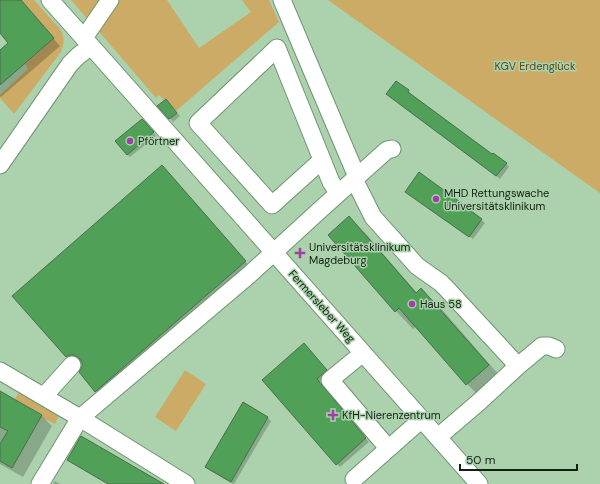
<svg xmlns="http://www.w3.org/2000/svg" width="600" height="484" viewBox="0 0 600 484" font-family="'DM Sans',sans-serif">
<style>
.green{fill:#cbab65}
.shadow{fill:#0003}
.building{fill:#50a057;stroke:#4b6d4d}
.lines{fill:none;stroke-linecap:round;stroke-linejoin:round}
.minor-casing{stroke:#709371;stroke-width:19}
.minor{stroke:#fff;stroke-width:17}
.poi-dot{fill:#a03fa5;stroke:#acd2ad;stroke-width:1.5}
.labels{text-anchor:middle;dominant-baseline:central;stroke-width:3;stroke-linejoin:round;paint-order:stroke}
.park-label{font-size:11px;fill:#58461a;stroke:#acd2ad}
.poi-label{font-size:11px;fill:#122013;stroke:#acd2ad;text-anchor:start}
.street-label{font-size:11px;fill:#122013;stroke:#acd2ad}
</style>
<rect width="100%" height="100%" fill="#acd2ad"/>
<path class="green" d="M21,0H34L61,30C65,40 64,43 61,52L14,114L0,98V95L28,69L25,64L54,38Z
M71,0H104L89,21Z
M115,0H167L199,48L251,12L242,0H269L279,22L176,111L166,99L164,100L159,95L156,98L96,28Z
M328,0H600V193Z
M185,370L206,384L176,431L155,417Z
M19,392L60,414L55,424L41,417L43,415L15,399Z"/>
<path class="shadow" d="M0,0H20L60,46L1,97L0,96V51L10,43L0,32Z
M408,91L411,94V95L493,155L506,163L509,167L500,179L391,97Z
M169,104L180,116L173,122L159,106Z
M145,123L156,136L130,157L127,154Z
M162,166L252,269L103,398L80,372L83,367V362H77L73,364L13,296Z
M410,195L467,208L485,223L473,239Z
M349,218L367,235L417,293L421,289L439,306L506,383L485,402L467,384L416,326L413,329L396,311L329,235Z
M308,348L329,373L319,383L369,442L340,467L337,464Z
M0,392L42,416L52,426L23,477L0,464Z
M243,404L268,418L271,421L234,484H233L209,470L206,467Z
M68,460L162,484H108L72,463Z
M55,481L60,484H53Z"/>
<path class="building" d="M0,0H21L54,38L0,85V50L8,43L0,33Z
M396,81L409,90L408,92L492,154L493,153L507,163L496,176L386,94Z
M166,99L177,113L169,119L157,106Z
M142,119L154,132L127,155L115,141Z
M162,165L246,261L95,392L79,372L82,367V362L79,358L74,355H69L66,357L12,296Z
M419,172L467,207V208L482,219L469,237L405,192Z
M349,216L416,293L421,288L489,365L466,385L399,308L395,312L328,235Z
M304,343L327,370L317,379L366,438L336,465L262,380Z
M0,391L42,415L12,468L0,461V444L8,431L0,427Z
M243,402L268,417L231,482L205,467Z
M81,436L164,484H108L67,460Z"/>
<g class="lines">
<g class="minor-casing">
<path id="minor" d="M50,0L91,46
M282,0L357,177
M84,38L110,0
M322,160L272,205L198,123L277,48L331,182L338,193
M0,165L70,64L78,56L91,46L479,484
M354,179L373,217L417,266L441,283L446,288L518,366L479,402L438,437
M363,353L330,380L388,448
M518,366L542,346H549L556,349
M0,371L80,418L186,484
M44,396L72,365
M354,479L422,419
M40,484L80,418L249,275L321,209L387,150L392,149"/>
</g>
<use href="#minor" class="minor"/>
</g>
<g class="poi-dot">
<circle cx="130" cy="141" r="4"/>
<circle cx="436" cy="199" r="4"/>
<path d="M298 247h4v4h4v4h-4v4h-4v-4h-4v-4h4z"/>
<circle cx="412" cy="304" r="4"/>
<path d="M331 409h4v4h4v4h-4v4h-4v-4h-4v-4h4z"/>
</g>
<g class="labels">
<g class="park-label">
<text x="535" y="66">KGV Erdenglück</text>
</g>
<g class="poi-label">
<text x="138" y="141">Pförtner</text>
<text x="444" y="193">MHD Rettungswache<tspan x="444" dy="13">Universitätsklinikum</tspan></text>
<text x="309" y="247">Universitätsklinikum<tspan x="309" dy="13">Magdeburg</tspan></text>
<text x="420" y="304">Haus 58</text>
<text x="342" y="415">KfH-Nierenzentrum</text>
</g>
<g class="street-label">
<text transform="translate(322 306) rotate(48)">Fermersleber Weg</text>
</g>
</g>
<path d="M460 464v6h117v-6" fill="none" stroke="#122013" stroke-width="2"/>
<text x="466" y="464" font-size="12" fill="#122013" stroke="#acd2ad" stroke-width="3" paint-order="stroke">50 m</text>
</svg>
